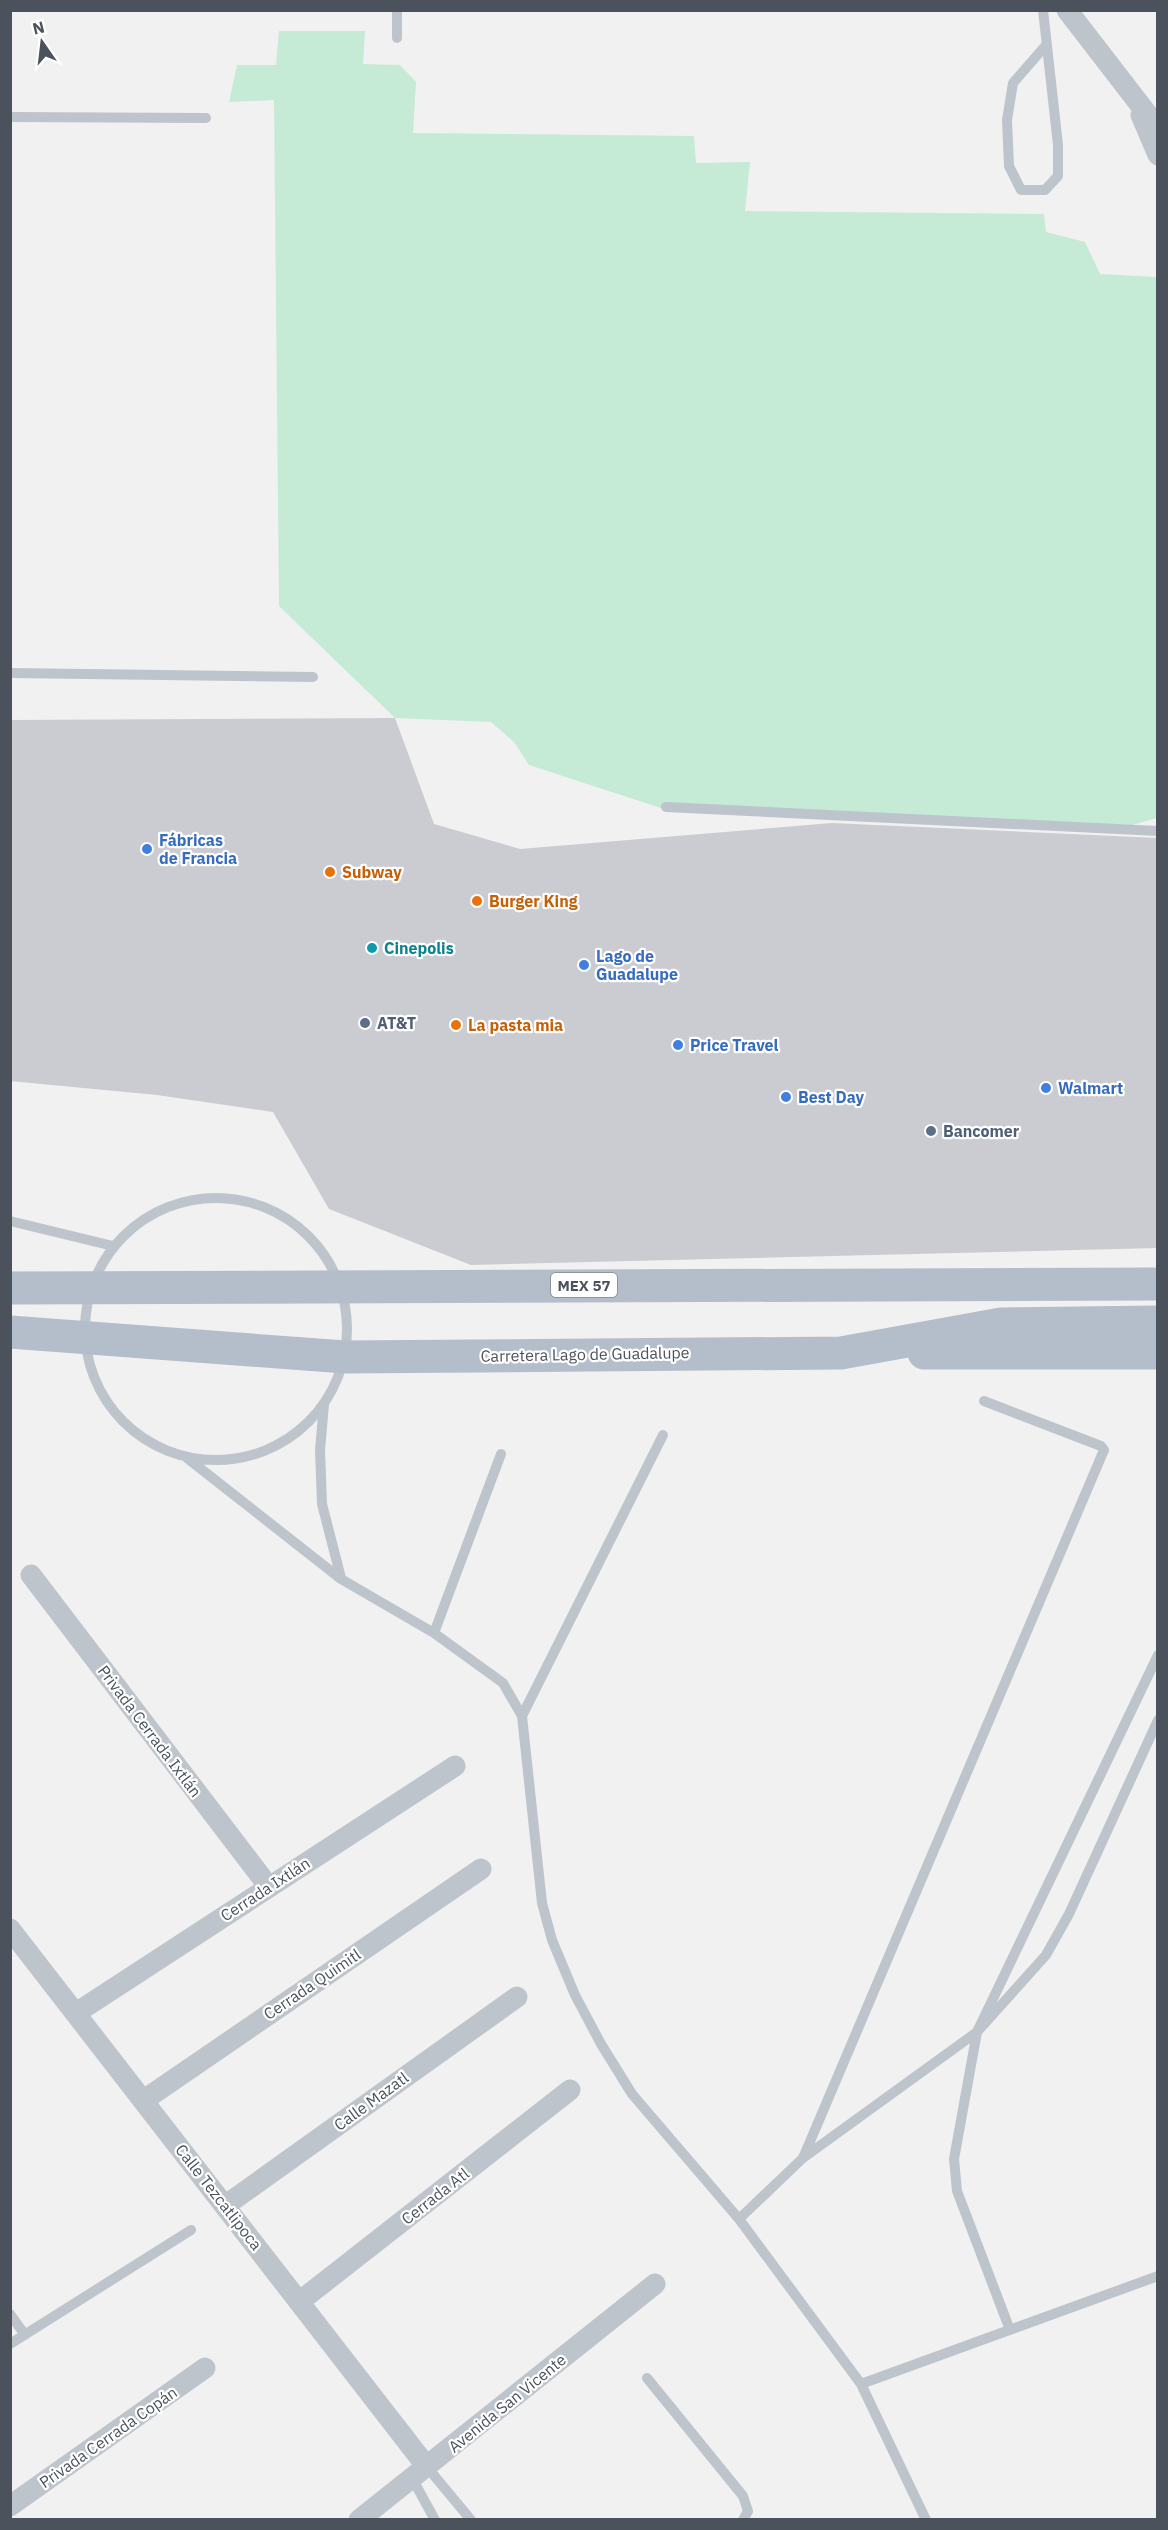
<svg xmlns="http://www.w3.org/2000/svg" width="1168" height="2530" viewBox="0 0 1168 2530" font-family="'IBM Plex Sans',sans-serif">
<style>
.green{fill:#c5ead6}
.building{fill:#cbccd2}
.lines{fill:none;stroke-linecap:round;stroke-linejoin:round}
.service{stroke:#bec4cb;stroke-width:10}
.minor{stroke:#bec4cb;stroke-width:21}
.primary{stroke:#b4becb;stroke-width:33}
.shop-dot{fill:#3f7fe0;stroke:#fff;stroke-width:2}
.food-dot{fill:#e8710a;stroke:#fff;stroke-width:2}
.culture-dot{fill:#0f9aa8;stroke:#fff;stroke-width:2}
.service-dot{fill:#5c6f8a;stroke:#fff;stroke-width:2}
.labels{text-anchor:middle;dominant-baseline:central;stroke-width:4.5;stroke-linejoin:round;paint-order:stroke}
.shield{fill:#fff;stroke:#81868c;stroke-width:1.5}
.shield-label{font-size:15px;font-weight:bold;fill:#4b525b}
.shop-label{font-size:16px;font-weight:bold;fill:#366cbe;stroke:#fff;text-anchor:start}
.food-label{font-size:16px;font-weight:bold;fill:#c56008;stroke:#fff;text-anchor:start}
.culture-label{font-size:16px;font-weight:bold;fill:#0d838f;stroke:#fff;text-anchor:start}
.service-label{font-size:16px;font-weight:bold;fill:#4e5e75;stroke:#fff;text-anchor:start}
.street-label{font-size:16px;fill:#4b525b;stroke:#fff}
</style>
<rect width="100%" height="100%" fill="#f2f1f1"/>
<path class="green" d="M279,31H365L363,64L400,65L416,82L413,133L694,136L696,163L750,162L745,211L1044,214L1046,232L1085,242L1100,274L1157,277V818L1132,825L667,810L529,765L514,742L491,722L395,718L279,606L274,100L229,102L237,65H276Z"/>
<path class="building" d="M395,718L434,824L520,849L832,823L1158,838V1248L471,1265L329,1209L273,1112L157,1095L10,1081V720Z"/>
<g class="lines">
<path class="service" d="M1043,10L1058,145V176L1045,190H1021L1009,166L1007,120L1013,83L1047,44
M397,38V10
M10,117L206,118
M10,673L313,677
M666,807L1158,831
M85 1329a131 131 0 1 1 262 0a131 131 0 1 1-262 0Z
M10,1221L113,1246
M324,1404L320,1450L322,1504L341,1578
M187,1458L341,1579L434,1633L503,1683L522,1716L542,1903L552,1940L575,1995L601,2044L632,2094L739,2219L861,2384L926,2520
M434,1633L501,1454
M522,1716L663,1435
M803,2158L1104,1450L1101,1446L984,1401
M739,2219L803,2158L977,2032L1046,1955L1069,1914L1158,1720
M10,2314L25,2335
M1010,2330L957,2191L954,2159L977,2032L1158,1655
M10,2344L191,2230
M647,2378L743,2496L748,2511L743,2520
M861,2384L1158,2276
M427,2467L471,2520
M412,2478L435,2520"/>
<path class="minor" d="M1067,10L1158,128
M1141,115L1158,155
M31,1575L269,1887
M10,1929L427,2467
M76,2013L455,1766
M144,2100L481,1869
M226,2205L517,1997
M299,2302L570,2090
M10,2506L205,2368
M359,2520L655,2284"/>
<path class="primary" d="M10,1288L1158,1284
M10,1332L345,1357L841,1353L1001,1324L1158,1322
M924,1353H1158"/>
</g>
<g class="shop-dot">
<circle cx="147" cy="849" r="6"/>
<circle cx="584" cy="965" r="6"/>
<circle cx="678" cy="1045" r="6"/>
<circle cx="1046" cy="1088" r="6"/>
<circle cx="786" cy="1097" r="6"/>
</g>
<g class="food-dot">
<circle cx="330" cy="872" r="6"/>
<circle cx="477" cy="901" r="6"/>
<circle cx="456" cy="1025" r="6"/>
</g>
<circle class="culture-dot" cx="372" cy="948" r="6"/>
<g class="service-dot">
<circle cx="365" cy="1023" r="6"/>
<circle cx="931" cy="1131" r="6"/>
</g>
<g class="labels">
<rect class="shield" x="551" y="1273" width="66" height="24" rx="4.5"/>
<g class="shield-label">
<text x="584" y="1285">MEX 57</text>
</g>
<g class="shop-label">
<text x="159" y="840">Fábricas<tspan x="159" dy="18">de Francia</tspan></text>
<text x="596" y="956">Lago de<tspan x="596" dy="18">Guadalupe</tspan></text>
<text x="690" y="1045">Price Travel</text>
<text x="1058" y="1088">Walmart</text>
<text x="798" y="1097">Best Day</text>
</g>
<g class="food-label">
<text x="342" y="872">Subway</text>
<text x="489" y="901">Burger King</text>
<text x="468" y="1025">La pasta mia</text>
</g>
<g class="culture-label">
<text x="384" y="948">Cinepolis</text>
</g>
<g class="service-label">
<text x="377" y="1023">AT&amp;T</text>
<text x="943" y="1131">Bancomer</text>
</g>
<g class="street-label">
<text transform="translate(585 1354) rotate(-1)">Carretera Lago de Guadalupe</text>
<text transform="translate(150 1731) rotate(53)">Privada Cerrada Ixtlán</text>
<text transform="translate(265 1889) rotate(-33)">Cerrada Ixtlán</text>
<text transform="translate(312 1984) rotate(-34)">Cerrada Quimitl</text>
<text transform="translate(371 2101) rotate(-36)">Calle Mazatl</text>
<text transform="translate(435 2196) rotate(-38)">Cerrada Atl</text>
<text transform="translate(219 2197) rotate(52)">Calle Tezcatlipoca</text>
<text transform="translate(507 2403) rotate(-39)">Avenida San Vicente</text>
<text transform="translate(108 2437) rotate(-35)">Privada Cerrada Copán</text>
</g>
</g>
<rect width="1168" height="2530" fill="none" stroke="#4b525b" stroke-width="24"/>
<g transform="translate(42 42) rotate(346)" stroke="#ffffff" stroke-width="4.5" paint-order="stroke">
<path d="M0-4.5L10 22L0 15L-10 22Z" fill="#4b525b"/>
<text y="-9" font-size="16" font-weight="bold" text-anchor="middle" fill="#4b525b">N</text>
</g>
</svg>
